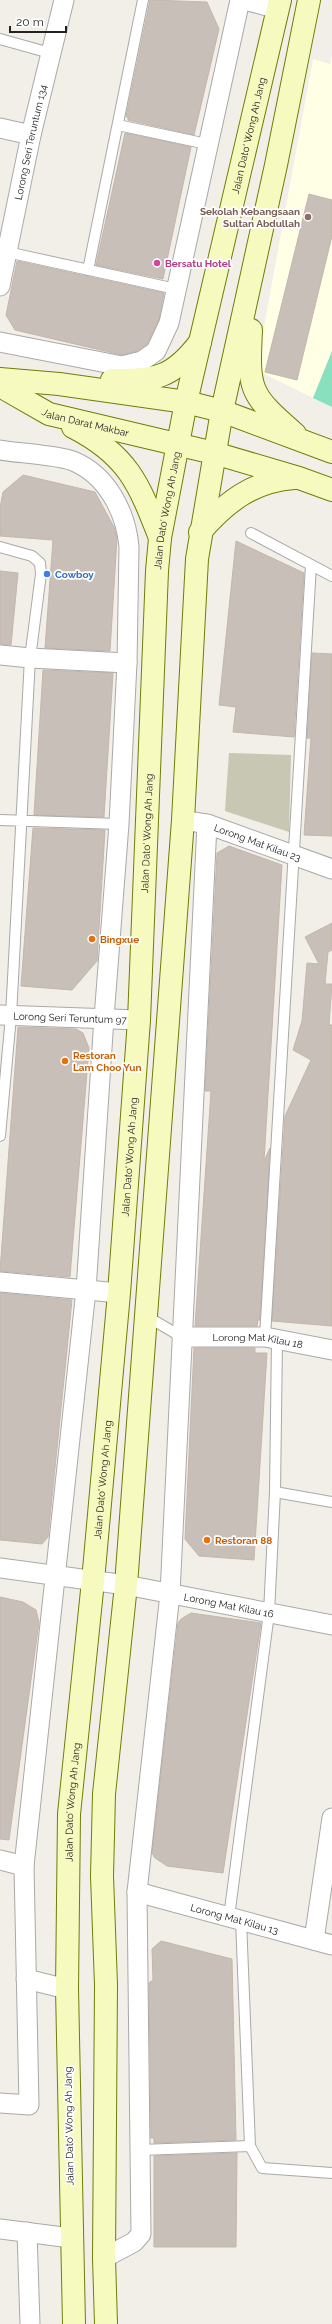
<svg xmlns="http://www.w3.org/2000/svg" width="332" height="2324" viewBox="0 0 332 2324" font-family="Raleway,sans-serif">
<style>
.education{fill:#ffffe5}
.construction{fill:#c7c7b4}
.pitch{fill:#88e0be}
.building{fill:#c7bfb8;stroke:#c4b6ab}
.lines{fill:none;stroke-linecap:round;stroke-linejoin:round}
.lane-casing{stroke:#a9a9a9;stroke-width:12}
.street-casing{stroke:#a9a9a9;stroke-width:21}
.secondary-casing{stroke:#707d05;stroke-width:24}
.lane{stroke:#fff;stroke-width:10}
.street{stroke:#fff;stroke-width:19}
.secondary{stroke:#f7fabf;stroke-width:22}
.education-dot{fill:#8d6e63;stroke:#fff;stroke-width:1.5}
.hotel-dot{fill:#d1479c;stroke:#fff;stroke-width:1.5}
.shop-dot{fill:#3f7fe0;stroke:#fff;stroke-width:1.5}
.food-dot{fill:#e8710a;stroke:#fff;stroke-width:1.5}
.labels{text-anchor:middle;dominant-baseline:central;stroke-width:3.5;stroke-linejoin:round;paint-order:stroke}
.street-label{font-size:10px;fill:#222;stroke:#fff}
.education-label{font-size:10px;font-weight:bold;fill:#785e54;stroke:#fff;text-anchor:end}
.hotel-label{font-size:10px;font-weight:bold;fill:#b23c85;stroke:#fff;text-anchor:start}
.shop-label{font-size:10px;font-weight:bold;fill:#366cbe;stroke:#fff;text-anchor:start}
.food-label{font-size:10px;font-weight:bold;fill:#c56008;stroke:#fff;text-anchor:start}
</style>
<rect width="100%" height="100%" fill="#f2efe9"/>
<path class="education" d="M332,55V407L256,370L313,59L330,64Z"/>
<path class="construction" d="M229,753L291,755L289,832L225,811Z"/>
<path class="pitch" d="M332,351V407L313,398Z"/>
<path class="building" d="M150,0L207,2L219,29L194,135L128,120V117H126Z
M125,133L191,147L163,279L96,265Z
M309,194L332,200V236L297,380L265,372Z
M17,261L164,293L159,319L147,344L137,351L122,355L15,330L6,315Z
M23,475L95,492L114,527L117,538L110,651L45,648L53,540L0,536V508L3,492Z
M236,541L304,573L294,737L233,732L236,707L219,705Z
M0,571L18,573L11,645L0,644Z
M312,653L332,654V836L304,835L311,738H307Z
M43,670L113,673L104,817L34,815Z
M33,828L105,830L97,961L72,990L21,986Z
M229,846L282,865L264,1161L270,1148L260,1320H258L257,1326H195L211,1091H205L217,853Z
M332,923V950L328,952L325,984H332L329,1025H332V1326L272,1321L285,1116L311,1060L293,1050L302,1021L307,963L319,964L305,937Z
M18,1027L76,1029L83,1033L89,1048L70,1277L0,1271Z
M0,1293L72,1300L48,1537L42,1544L0,1540Z
M194,1348H255V1353H267L254,1560L199,1556L185,1539Z
M0,1597L23,1602L36,1610L39,1622L9,1840L0,1839Z
M191,1613L261,1623L223,1873L167,1866L155,1858L152,1853L178,1623L181,1619Z
M161,1941L232,1959L236,2140L154,2143V2138H151L149,1983L153,1980L152,1949Z
M237,2153L236,2247H154V2156Z"/>
<g class="lines">
<g class="lane-casing">
<path id="lane" d="M0,39L50,53
M118,125L207,144
M7,252L176,289
M88,270L143,0
M251,533L332,576
M0,547L32,556L40,563L41,574L30,658L11,1016L0,1136
M0,820L119,824
M146,1316L182,1337
M265,1337L311,565
M275,1492L332,1502
M229,1917L269,1613L275,1492L277,1340
M241,1920L250,2146L262,2168L332,2173
M140,2150L250,2146"/>
</g>
<g class="street-casing">
<g id="street">
<path d="M245,0L278,9"/>
<path d="M0,128L31,135"/>
<path id="s1" d="M0,286L31,135L64,0"/>
<path d="M0,342L122,366L142,361L156,351L169,323L240,0"/>
<path d="M0,450C18,453 58,455 73,461C107,475 126,512 129,547L127,663L119,824L104,1018L86,1290L24,1866L29,2105L0,2103"/>
<path d="M0,655L30,658L127,663"/>
<path id="s2" d="M195,822L207,824L332,869"/>
<path id="s3" d="M0,1015L139,1020"/>
<path d="M0,1282L119,1293"/>
<path id="s4" d="M182,1337H265L332,1350"/>
<path id="s5" d="M0,1568L126,1585L332,1625"/>
<path d="M0,1860L24,1866"/>
<path id="s6" d="M137,1892L332,1945"/>
<path d="M314,1940L332,1818"/>
<path d="M26,1979L67,1989"/>
<path d="M0,2229L71,2238"/>
<path d="M27,2232L30,2324"/>
<path d="M104,2258L134,2242L141,2234L137,1892L170,1594L207,824"/>
</g>
</g>
<g class="secondary-casing">
<g id="secondary">
<path d="M251,330C248,390 249,394 295,434"/>
<path d="M0,379L59,384L186,402L222,411L332,452"/>
<path d="M112,380C155,381 173,378 200,342"/>
<path id="s7" d="M0,386L49,414L214,453L299,478L332,490"/>
<path d="M73,427C128,455 139,484 160,538"/>
<path d="M200,532C226,502 253,481 294,478"/>
<path id="s8" d="M74,2324L67,1989L69,1814L93,1581L119,1293L139,1020L157,571L160,538L186,402L280,0"/>
<path d="M106,2324L104,2258L106,1985L102,1876L104,1794L126,1585L146,1316L183,820L197,559L222,411L276,165L309,0"/>
</g>
</g>
<use href="#lane" class="lane"/>
<use href="#street" class="street"/>
<use href="#secondary" class="secondary"/>
</g>
<circle class="education-dot" cx="308" cy="217" r="4"/>
<circle class="hotel-dot" cx="157" cy="263" r="4"/>
<circle class="shop-dot" cx="47" cy="574" r="4"/>
<g class="food-dot">
<circle cx="92" cy="939" r="4"/>
<circle cx="65" cy="1061" r="4"/>
<circle cx="207" cy="1540" r="4"/>
</g>
<g class="labels">
<g class="street-label">
<text stroke="none"><textPath href="#s8" startOffset="2202">Jalan Dato' Wong Ah Jang</textPath></text>
<text stroke="none"><textPath href="#s1" startOffset="147">Lorong Seri Teruntum 134</textPath></text>
<text stroke="none"><textPath href="#s7" startOffset="94">Jalan Darat Makbar</textPath></text>
<text stroke="none"><textPath href="#s8" startOffset="1818">Jalan Dato' Wong Ah Jang</textPath></text>
<text stroke="none"><textPath href="#s8" startOffset="1494">Jalan Dato' Wong Ah Jang</textPath></text>
<text stroke="none"><textPath href="#s2" startOffset="66">Lorong Mat Kilau 23</textPath></text>
<text stroke="none"><textPath href="#s3" startOffset="70">Lorong Seri Teruntum 97</textPath></text>
<text stroke="none"><textPath href="#s8" startOffset="1170">Jalan Dato' Wong Ah Jang</textPath></text>
<text stroke="none"><textPath href="#s4" startOffset="76">Lorong Mat Kilau 18</textPath></text>
<text stroke="none"><textPath href="#s8" startOffset="846">Jalan Dato' Wong Ah Jang</textPath></text>
<text stroke="none"><textPath href="#s5" startOffset="232">Lorong Mat Kilau 16</textPath></text>
<text stroke="none"><textPath href="#s8" startOffset="522">Jalan Dato' Wong Ah Jang</textPath></text>
<text stroke="none"><textPath href="#s6" startOffset="101">Lorong Mat Kilau 13</textPath></text>
<text transform="translate(69 2126) rotate(-91)">Jalan Dato' Wong Ah Jang</text>
</g>
<g class="education-label">
<text x="300" y="211">Sekolah Kebangsaan<tspan x="300" dy="12">Sultan Abdullah</tspan></text>
</g>
<g class="hotel-label">
<text x="165" y="263">Bersatu Hotel</text>
</g>
<g class="shop-label">
<text x="55" y="574">Cowboy</text>
</g>
<g class="food-label">
<text x="100" y="939">Bingxue</text>
<text x="73" y="1055">Restoran<tspan x="73" dy="12">Lam Choo Yun</tspan></text>
<text x="215" y="1540">Restoran 88</text>
</g>
</g>
<path d="M10 26v6h56v-6" fill="none" stroke="#222222" stroke-width="2"/>
<text x="16" y="26" font-size="12" fill="#222222" stroke="#ffffff" stroke-width="3" paint-order="stroke">20 m</text>
</svg>
